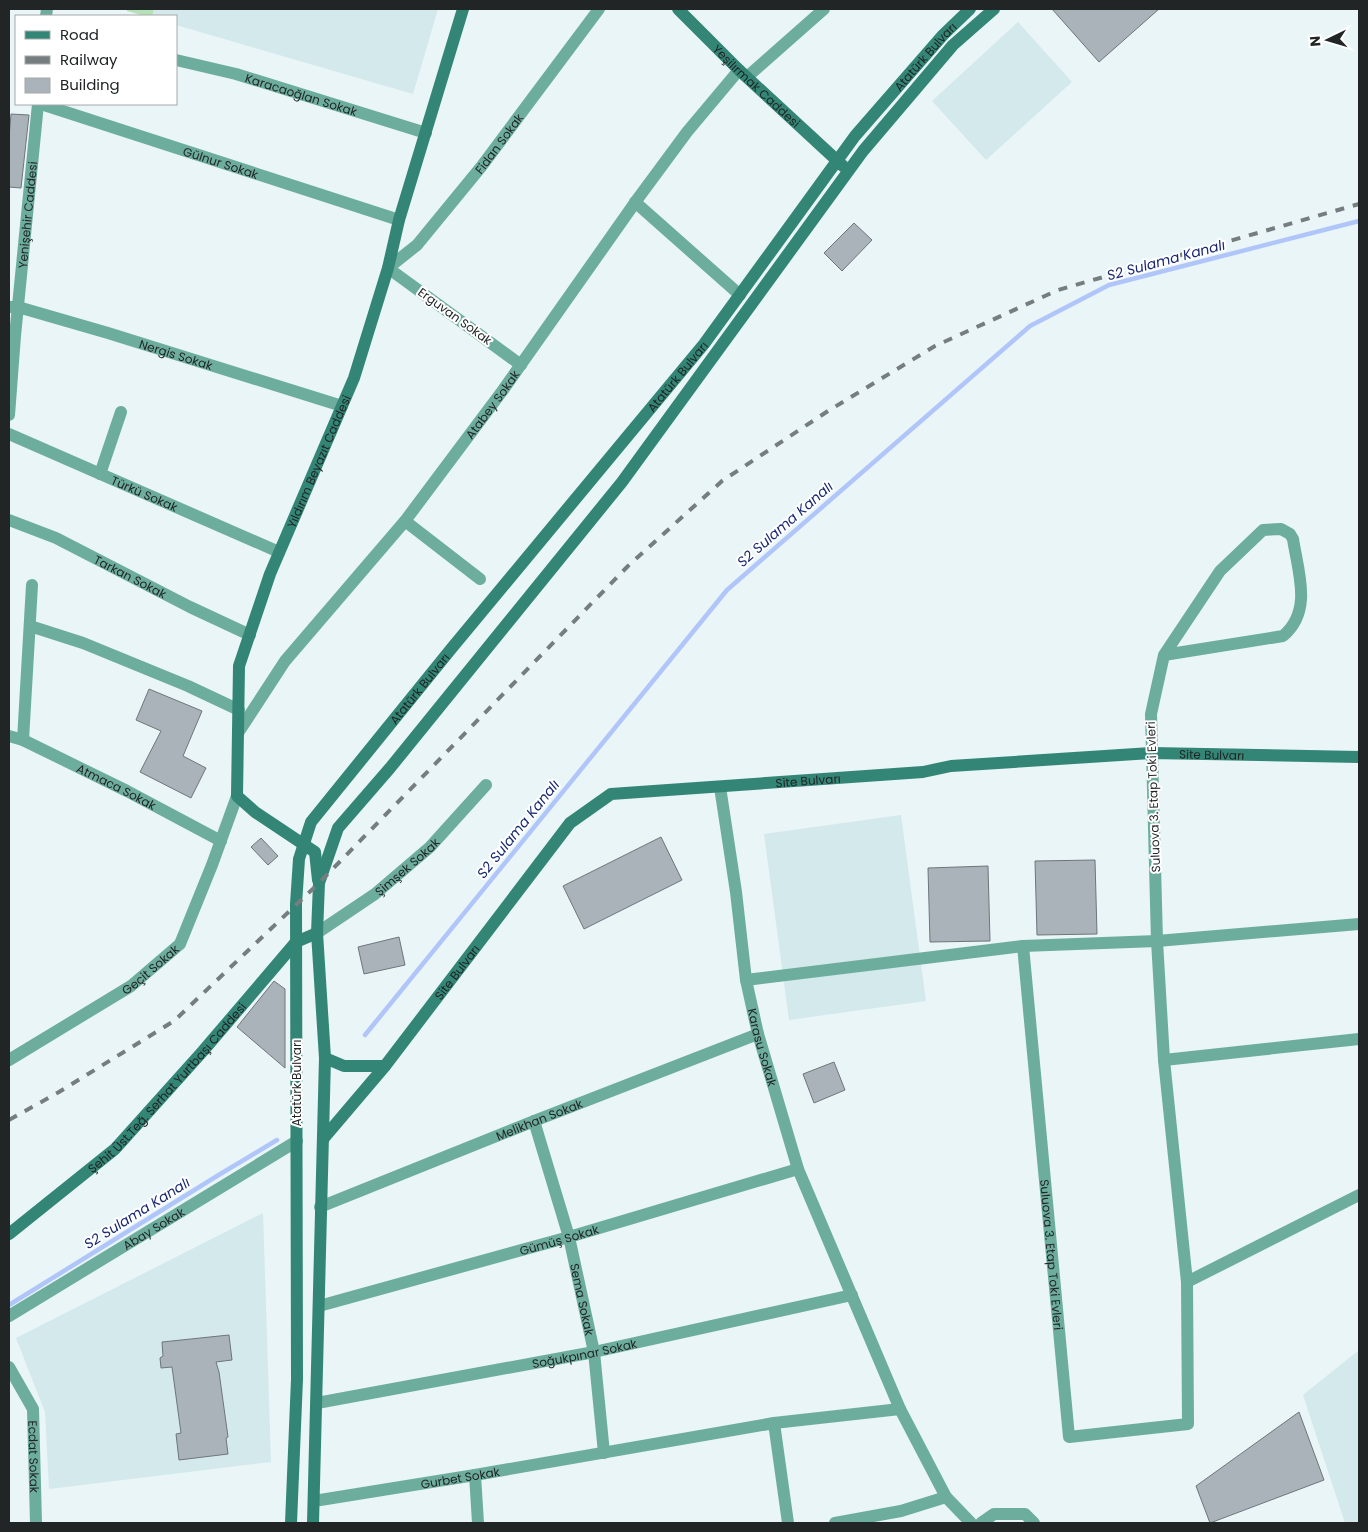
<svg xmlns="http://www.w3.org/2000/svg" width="1368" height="1532" viewBox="0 0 1368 1532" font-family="Poppins,sans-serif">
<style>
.built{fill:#d3e9ec}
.green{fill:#b4e2b6}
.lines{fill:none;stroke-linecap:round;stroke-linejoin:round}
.stream{stroke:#b0c5f9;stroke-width:4.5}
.building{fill:#aab3b9;stroke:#6e767b}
.street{stroke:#6dad9d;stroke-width:12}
.secondary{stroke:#338675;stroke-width:12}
.rail{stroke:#767d7e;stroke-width:4;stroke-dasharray:9 9;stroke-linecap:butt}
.labels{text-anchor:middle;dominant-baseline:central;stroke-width:4;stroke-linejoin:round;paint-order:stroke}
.street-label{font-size:12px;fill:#212526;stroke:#fff}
.water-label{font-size:14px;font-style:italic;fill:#182871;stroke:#fff}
</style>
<rect width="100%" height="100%" fill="#e9f5f7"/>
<path class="built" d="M154,9H438L413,94L176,25V16H152Z
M1018,22L1072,82L986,160L932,101Z
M901,815L926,1001L789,1020L764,834Z
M263,1213L271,1462L49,1489L45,1412L16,1338Z
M1359,1350V1523H1345L1303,1395Z"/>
<path class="green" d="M127,9H154L152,16H145L127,11Z"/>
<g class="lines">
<path class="stream" d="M365,1035L727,590L1030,326L1109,285L1359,221
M9,1305L217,1176L277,1140"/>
</g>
<path class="building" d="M1052,9H1159L1099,62Z
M11,114L29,115L21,188L9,187V138Z
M854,223L872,240L842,271L824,253Z
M149,689L202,711L183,756L206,768L191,798L140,772L161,731L136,720Z
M661,837L682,880L584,929L563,886Z
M261,838L278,856L268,865L251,847Z
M1095,860L1097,934L1037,935L1035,861Z
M988,866L990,941L930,942L928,868Z
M399,937L405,965L364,974L358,947Z
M274,981L285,989V1068L237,1027Z
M834,1062L845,1090L814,1103L803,1074Z
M229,1335L232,1360L216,1362L219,1372L228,1437L226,1438L228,1454L179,1460L176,1434L181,1433L172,1367L161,1368L160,1358L163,1356L162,1342Z
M1299,1412L1324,1480L1210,1523L1196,1486Z"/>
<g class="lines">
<g class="street">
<path d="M46,16L47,9"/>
<path id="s1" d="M176,60L236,74L426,133"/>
<path d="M747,77L824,9"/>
<path id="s2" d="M41,104L399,220"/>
<path d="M635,202L740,295"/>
<path id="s3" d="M9,307H18L108,333L342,406"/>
<path id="s4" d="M521,365L388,268L417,245L481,167L599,9"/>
<path id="s5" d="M9,415L15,336L38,104"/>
<path id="s6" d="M9,434L279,552"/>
<path d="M100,474L121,412"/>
<path id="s7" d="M9,520L56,538L190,607L250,635"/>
<path d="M405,521L480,579"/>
<path d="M30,626L83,643L188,686L239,710"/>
<path id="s8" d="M238,733L285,661L405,521L503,390L639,197L687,132L739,70"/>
<path id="s9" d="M9,736L23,740L127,791L221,841"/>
<path d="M23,740L32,585"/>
<path id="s10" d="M720,787L736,892L746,980L758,1034L798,1169L900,1409L946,1497L971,1523"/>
<path id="s11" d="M317,933L375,894L430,847L486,785"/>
<path id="s12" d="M1023,946L1069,1437L1188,1424L1187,1282L1164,1060L1157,941L1151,714L1164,655L1220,571L1263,530L1281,529L1290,534L1293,539C1298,572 1313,611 1283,636L1164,655"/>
<path d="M746,980L1023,946L1157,941L1359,924"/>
<path id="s13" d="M9,1060L131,986L180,944L212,865L237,796"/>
<path d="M1164,1060L1359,1039"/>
<path id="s14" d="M534,1121L569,1237L594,1352L604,1453"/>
<path id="s15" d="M320,1207L534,1121L758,1034"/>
<path d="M1187,1282L1359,1195"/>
<path id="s16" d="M319,1306L569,1237L798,1169"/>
<path id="s17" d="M9,1316L297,1141"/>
<path id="s18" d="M9,1367L33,1409L36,1523"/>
<path id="s19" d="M317,1403L594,1352L852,1295"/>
<path d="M774,1423L900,1409"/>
<path d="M475,1475L478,1523"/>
<path id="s20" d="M314,1501L475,1475L774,1423L788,1523"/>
<path d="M835,1523L901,1511L946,1497"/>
<path d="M981,1523L994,1514H1025L1034,1523"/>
</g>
<g class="secondary">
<path id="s21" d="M678,9L739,70L843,166"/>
<path id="s22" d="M318,880L315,852L255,812L237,796L239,666L270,574L354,378L388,268L399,220L463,9"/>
<path d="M325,1058L344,1066H385"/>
<path id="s23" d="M323,1139L385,1066L570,823L611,794L923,772L951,766L1151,753L1359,757"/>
<path id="s24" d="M9,1234L115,1149L203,1051L296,942L317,933"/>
<path id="s25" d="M291,1523L297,1379L296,904L299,859L311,822L451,649L704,344L855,136L943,35L970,9"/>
<path d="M313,1523L325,1058L317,933L319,883L338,828L390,768L622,482L863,151L953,45L994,9"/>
</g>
<path class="rail" d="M9,1120L59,1092L174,1021L319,883L628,566L722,481L828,411L935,346L1058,290L1359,204"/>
</g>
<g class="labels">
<g class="street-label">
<text stroke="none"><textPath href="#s25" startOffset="1685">Atatürk Bulvarı</textPath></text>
<text stroke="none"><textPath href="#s21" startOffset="110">Yeşilırmak Caddesi</textPath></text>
<text stroke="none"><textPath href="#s1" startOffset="130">Karacaoğlan Sokak</textPath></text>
<text stroke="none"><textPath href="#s4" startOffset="332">Fidan Sokak</textPath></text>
<text stroke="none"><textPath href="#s2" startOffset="189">Gülnur Sokak</textPath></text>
<text stroke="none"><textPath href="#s5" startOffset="201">Yenişehir Caddesi</textPath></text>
<text transform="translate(455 316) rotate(36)">Erguvan Sokak</text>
<text stroke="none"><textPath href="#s3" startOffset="174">Nergis Sokak</textPath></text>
<text stroke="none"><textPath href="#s25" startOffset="1280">Atatürk Bulvarı</textPath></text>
<text stroke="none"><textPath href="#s8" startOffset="416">Atabey Sokak</textPath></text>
<text stroke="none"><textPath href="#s22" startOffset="474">Yıldırım Beyazıt Caddesi</textPath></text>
<text stroke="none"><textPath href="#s6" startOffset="148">Türkü Sokak</textPath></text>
<text stroke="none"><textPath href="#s7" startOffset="134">Tarkan Sokak</textPath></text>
<text stroke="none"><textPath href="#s25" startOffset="875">Atatürk Bulvarı</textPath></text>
<text stroke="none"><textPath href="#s23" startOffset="1054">Site Bulvarı</textPath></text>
<text stroke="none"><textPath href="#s23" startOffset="649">Site Bulvarı</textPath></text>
<text stroke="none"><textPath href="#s9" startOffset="119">Atmaca Sokak</textPath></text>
<text transform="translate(1153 797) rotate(-92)">Suluova 3. Etap Toki Evleri</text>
<text stroke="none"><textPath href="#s11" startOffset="112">Şimşek Sokak</textPath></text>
<text stroke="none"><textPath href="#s13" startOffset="168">Geçit Sokak</textPath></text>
<text stroke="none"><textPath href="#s23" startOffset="214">Site Bulvarı</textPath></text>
<text stroke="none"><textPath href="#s10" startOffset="264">Karasu Sokak</textPath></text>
<text transform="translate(296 1083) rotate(-90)">Atatürk Bulvarı</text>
<text stroke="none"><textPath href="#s24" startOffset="216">Şehit Üst.Teğ. Serhat Yurtbaşı Caddesi</textPath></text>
<text stroke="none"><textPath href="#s15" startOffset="236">Melikhan Sokak</textPath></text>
<text stroke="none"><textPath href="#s17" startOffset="169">Abay Sokak</textPath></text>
<text stroke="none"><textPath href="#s16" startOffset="249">Gümüş Sokak</textPath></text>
<text stroke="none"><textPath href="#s12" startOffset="310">Suluova 3. Etap Toki Evleri</textPath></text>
<text stroke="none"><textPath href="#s14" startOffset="185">Sema Sokak</textPath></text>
<text stroke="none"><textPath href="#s19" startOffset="272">Soğukpınar Sokak</textPath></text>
<text stroke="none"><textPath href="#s18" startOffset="96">Ecdat Sokak</textPath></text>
<text stroke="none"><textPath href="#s20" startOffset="148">Gurbet Sokak</textPath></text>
</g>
<g class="water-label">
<text transform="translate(1166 260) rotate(-15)">S2 Sulama Kanalı</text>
<text transform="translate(785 524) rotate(-41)">S2 Sulama Kanalı</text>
<text transform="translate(518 829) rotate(-51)">S2 Sulama Kanalı</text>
<text transform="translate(137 1213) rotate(-32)">S2 Sulama Kanalı</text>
</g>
</g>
<rect width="1368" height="1532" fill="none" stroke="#212526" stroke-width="20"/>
<rect x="15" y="15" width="162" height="90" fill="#ffffff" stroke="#a6a8a8"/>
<rect x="25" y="31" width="25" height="8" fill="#338675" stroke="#a6a8a8"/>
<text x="60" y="40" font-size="15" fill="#212526">Road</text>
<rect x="25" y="56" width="25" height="8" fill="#767d7e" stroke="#a6a8a8"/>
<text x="60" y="65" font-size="15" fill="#212526">Railway</text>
<rect x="25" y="78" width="25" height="15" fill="#aab3b9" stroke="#a6a8a8"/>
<text x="60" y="90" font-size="15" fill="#212526">Building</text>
<g transform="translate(1328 40) rotate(265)" stroke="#ffffff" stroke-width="4" paint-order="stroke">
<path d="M0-4L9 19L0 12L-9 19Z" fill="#212526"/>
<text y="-8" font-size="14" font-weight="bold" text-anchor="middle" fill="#212526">N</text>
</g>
</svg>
